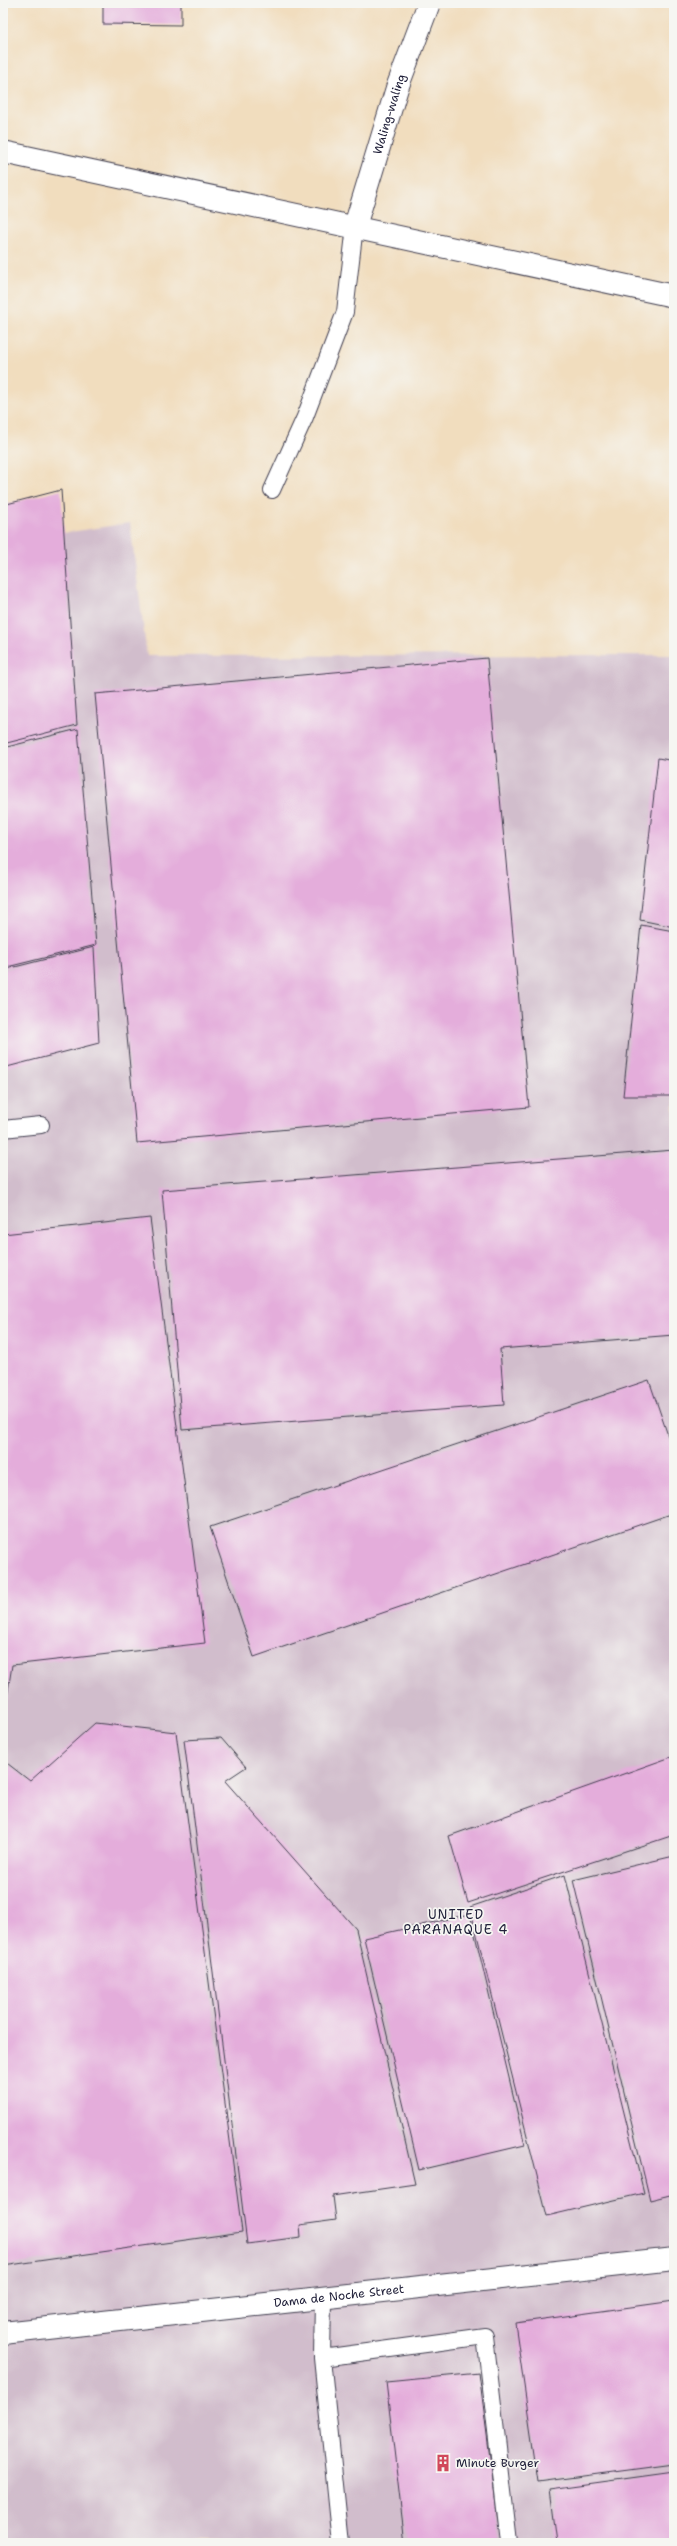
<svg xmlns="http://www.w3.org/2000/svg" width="677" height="2546" viewBox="0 0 677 2546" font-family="'Shantell Sans',sans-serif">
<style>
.industrial{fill:#d1bdcc}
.building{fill:#e4addb}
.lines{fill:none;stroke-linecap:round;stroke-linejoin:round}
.service-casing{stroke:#413e4f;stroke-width:18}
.minor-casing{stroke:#413e4f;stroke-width:24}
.service{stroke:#fff;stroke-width:16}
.minor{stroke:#fff;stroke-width:22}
.labels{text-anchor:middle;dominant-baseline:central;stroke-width:3.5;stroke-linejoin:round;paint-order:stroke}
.street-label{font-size:12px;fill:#22223b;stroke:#f6f6f2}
.poi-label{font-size:12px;fill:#22223b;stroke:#f6f6f2;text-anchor:start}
.neighbourhood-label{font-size:13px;letter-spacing:1px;fill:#22223b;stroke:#f6f6f2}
</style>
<rect width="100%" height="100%" fill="#f6f6f2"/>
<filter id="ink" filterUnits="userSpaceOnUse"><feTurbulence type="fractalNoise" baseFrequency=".025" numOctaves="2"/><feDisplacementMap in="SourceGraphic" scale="8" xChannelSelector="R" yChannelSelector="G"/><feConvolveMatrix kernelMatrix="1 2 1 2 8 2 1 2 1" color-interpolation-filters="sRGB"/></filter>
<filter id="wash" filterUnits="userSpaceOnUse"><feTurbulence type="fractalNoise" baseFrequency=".012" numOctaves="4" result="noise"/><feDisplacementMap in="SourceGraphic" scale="16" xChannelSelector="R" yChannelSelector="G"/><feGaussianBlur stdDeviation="0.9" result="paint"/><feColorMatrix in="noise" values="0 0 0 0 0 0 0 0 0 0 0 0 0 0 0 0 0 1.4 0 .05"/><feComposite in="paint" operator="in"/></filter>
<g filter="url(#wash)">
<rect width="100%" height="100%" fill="#f1ddbe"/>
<path class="industrial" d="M130,523L147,656L674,655V2543H3V542Z"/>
<g id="blocks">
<path class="building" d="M103,3H181V25L103,24Z
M61,490L77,725L3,744V505Z
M487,658L529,1107L137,1143L95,694Z
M78,729L96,945L3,968V748Z
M658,758L674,761V927L640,920Z
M641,925L674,931V1096H623Z
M94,947L99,1043L3,1068V970Z
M674,1150V1335L500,1349L504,1405L182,1430L162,1190Z
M150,1218L205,1643L12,1665L3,1723V1234Z
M649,1380L674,1453V1513L254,1657L210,1527Z
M95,1723L176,1732L242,2232L3,2266V1760L30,1781Z
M221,1738L246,1767L225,1781L356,1929L415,2184L333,2196L336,2220L300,2225L301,2237L247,2244L184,1740Z
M674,1756V1835L468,1903L449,1836Z
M674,1856V2194L650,2200L573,1880Z
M565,1875L644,2193L547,2216L470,1907Z
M470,1914L525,2145L419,2170L364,1938Z
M674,2301V2464L538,2482L515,2323Z
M479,2373L501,2543H405L386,2382Z
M674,2472V2543H557L550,2489Z"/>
</g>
</g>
<g filter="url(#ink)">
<use href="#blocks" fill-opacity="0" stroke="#413e4f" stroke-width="1"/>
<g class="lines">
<g class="service-casing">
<path id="service" d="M272,490L305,417L345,312L355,226
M3,1129L41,1125
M323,2299L322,2358L341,2543
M322,2358L485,2336L509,2543"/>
</g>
<g class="minor-casing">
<g id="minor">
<path d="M3,152L669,295"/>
<path id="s1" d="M355,226L397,88L429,3"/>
<path id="s2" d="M3,2333L674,2259"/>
</g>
</g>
<use href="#service" class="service"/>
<use href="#minor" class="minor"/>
</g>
</g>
<defs>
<g id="building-bare" transform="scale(1.38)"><path d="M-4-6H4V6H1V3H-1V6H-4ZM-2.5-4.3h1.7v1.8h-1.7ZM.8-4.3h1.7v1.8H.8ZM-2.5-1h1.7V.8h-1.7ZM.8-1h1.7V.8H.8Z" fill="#d1495b" stroke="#f6f6f2" stroke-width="2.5" paint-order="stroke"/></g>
</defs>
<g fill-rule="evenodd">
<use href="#building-bare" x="443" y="2463"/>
</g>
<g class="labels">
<g class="street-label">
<text stroke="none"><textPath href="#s1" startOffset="117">Waling-waling</textPath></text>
<text stroke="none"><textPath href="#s2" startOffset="338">Dama de Noche Street</textPath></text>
</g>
<g class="poi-label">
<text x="456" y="2463">Minute Burger</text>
</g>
<g class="neighbourhood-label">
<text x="456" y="1914">UNITED<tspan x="456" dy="15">PARANAQUE 4</tspan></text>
</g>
</g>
<rect width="677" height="2546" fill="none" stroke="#f6f6f2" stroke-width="16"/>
</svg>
